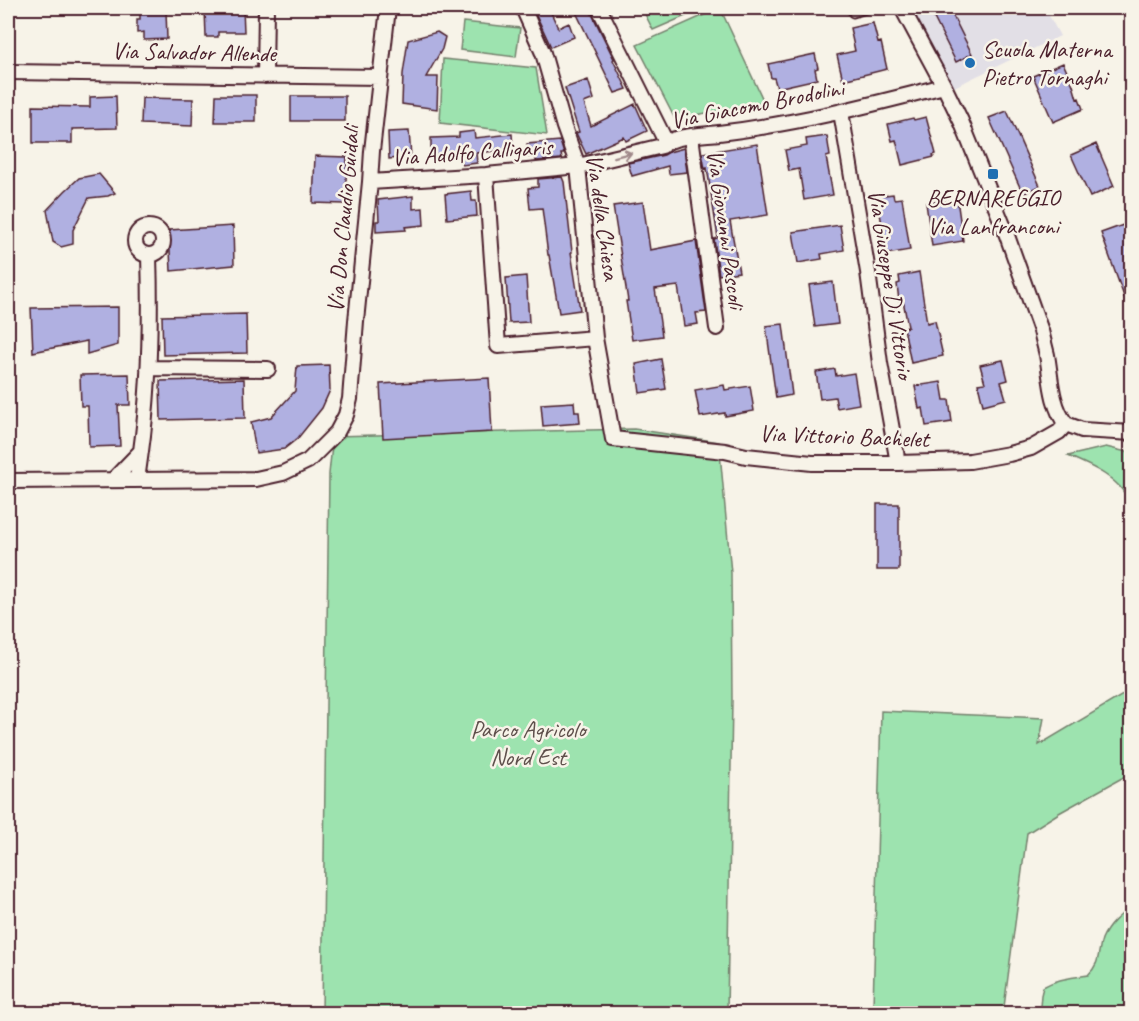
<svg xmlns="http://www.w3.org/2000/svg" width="1139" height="1021" viewBox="0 0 1139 1021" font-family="Caveat,sans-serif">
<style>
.built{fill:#e2dfe6}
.green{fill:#9de3af;stroke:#74816d;stroke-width:1.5}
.building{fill:#b0b0e1;stroke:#4a1f2b;stroke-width:1.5}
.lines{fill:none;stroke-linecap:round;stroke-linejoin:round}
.service-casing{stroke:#4a1f2b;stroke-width:11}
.minor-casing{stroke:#4a1f2b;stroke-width:18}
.service{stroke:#f7f3e8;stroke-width:7}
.minor{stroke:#f7f3e8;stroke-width:14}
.oneway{stroke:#a0898a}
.poi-dot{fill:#1f6fb2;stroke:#f7f3e8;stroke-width:2}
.labels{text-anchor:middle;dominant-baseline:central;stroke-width:5;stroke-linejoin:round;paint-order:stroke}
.poi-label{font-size:24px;fill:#4a1f2b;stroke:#f7f3e8;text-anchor:start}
.street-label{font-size:24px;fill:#4a1f2b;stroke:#f7f3e8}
.park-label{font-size:24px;fill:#5f504c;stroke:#f7f3e8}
</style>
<rect width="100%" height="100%" fill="#f7f3e8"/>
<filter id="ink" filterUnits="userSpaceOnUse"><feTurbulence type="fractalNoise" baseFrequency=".0167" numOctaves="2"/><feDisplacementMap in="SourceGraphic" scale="12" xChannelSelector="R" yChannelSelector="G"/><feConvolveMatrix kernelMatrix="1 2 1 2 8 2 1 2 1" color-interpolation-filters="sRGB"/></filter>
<g filter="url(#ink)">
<path class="built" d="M908,8H1045L1060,36L950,89Z"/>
<path class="green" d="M642,8H704L653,30Z
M720,8L764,102L675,119L637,45Z
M463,22L520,28L516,57L460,50Z
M443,59L536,68L547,135L440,123Z
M634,429L719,442L731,573L732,700L727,1013L322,1014L329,474L333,436Z
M1106,447L1131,453V503C1128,498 1124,492 1120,487C1106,472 1086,464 1068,456Z
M1131,690V773L1059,813L1027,833L1004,1007H1040L1041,995L1043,987C1058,978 1072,978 1088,975C1101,962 1097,954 1102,939C1108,925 1119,916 1131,907V1013L932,1014L953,1008L873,1007L881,711L1044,718L1039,745Z"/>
<path class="building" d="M243,8L244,32H218V37H206L205,9Z
M533,8H549L558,28L569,23L574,37L551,47Z
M574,8H589L614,59L613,60L627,89L615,93Z
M929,8H949L972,54L956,62Z
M166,11L167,39L144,40V32L137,33V19H140V12Z
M873,23L878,43L881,42L887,69L843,80L837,55L855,51L850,28Z
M437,32L445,37L442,49L426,77H438L437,109L402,104L403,74L408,40Z
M815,54L818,68L815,69L817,79L777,88L774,78H771L768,64Z
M1063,63L1073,85L1077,99L1079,98L1083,109L1053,122L1033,76Z
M588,80L594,99L584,103L591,126L635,104L647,131L626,141L624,137L586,154L576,133L579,132L565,88Z
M216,95H256V122H215Z
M116,96L117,128L72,129V143H33V106L90,107V97Z
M291,96H345V121H291Z
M142,98L193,99L192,126L141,124Z
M1007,111L1040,186L1023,194L989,118Z
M926,117L936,154L933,155L934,157L902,165L896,140L892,141L888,124L913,118L914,120Z
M409,131L411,157L389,159L388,132Z
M474,131L475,138L512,134L513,149L476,153L477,163L462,165L461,155H431V138L459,137V133Z
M827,136L830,156L826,157L833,195L804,200L799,169L789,171L785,150L807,146L806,139Z
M560,141L564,154H561L562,159L536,161V156L528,157L527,144Z
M757,144L768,215L730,221L739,272L719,275L714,239L718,238L707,168L705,169L702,153Z
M1096,144L1114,186L1090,197L1071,155Z
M684,148L687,172L669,174L668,166L632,176L628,163L664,155L669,152Z
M315,156L347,157L345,204L313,203Z
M99,174L115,193L108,196L89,198L73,230V244L61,247L53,242L47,210L65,191L79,178Z
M562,177L564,182L572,252H571L580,310L559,313L549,255H548L542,208L530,209L528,188L538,187V179Z
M471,191L472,201H476L477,216L447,219L445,194Z
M893,194L894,199L902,198L910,250L887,254L877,196Z
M413,196V209L423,208L424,225L405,227L406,230L376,232V221H379L378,200Z
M957,199L963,241L932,246L926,203Z
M643,202L650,250L696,241L706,312L696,313L698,324L684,326L678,286L655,289L662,336L632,340L626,301H628L613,206Z
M1126,224L1131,238V313H1130L1101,233Z
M840,225L844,250L821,254L822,259L798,263L793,232Z
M233,226L234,265L171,271L169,230Z
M919,272L927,323L935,321L943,356L911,363L904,328L908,327L903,300L899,301L897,284L900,283L899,276Z
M526,276L529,322L509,323L506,278Z
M833,282L838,324L815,327L809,285Z
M118,307V345L87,354V341L33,352L31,308Z
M246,314L247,353L163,355L162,316Z
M783,324L792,395L776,398L766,326Z
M661,359L666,389L640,393L636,364Z
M1003,360L1008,380L1001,382L1006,399L983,405L978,384L985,383L980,365Z
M329,365L330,390L322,408L298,438L284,449L256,453L251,422L271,417L295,391L297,366Z
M835,369L836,376L854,373L859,404L837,408L835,397L820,399L816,372Z
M129,374L130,405H118L120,446L89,447L88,406H81L80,375Z
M489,378L492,432L383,438L380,384Z
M244,379L245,418L161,420L160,381Z
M941,382L944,400H949L952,422L926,426L923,408L919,409L915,386Z
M724,385L725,390L750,386L754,411L725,416V413L700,417L695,390Z
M574,402L575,412H579L580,423L543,426L541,404Z
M877,504H899V570H877Z"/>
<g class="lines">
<g class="service-casing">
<path id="service" d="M853,13L869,8"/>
</g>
<g class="minor-casing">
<path id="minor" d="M523,8L543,53L564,127L578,166L595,338L613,439L725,451L746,456L812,463H898L970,461L1009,454L1031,448L1059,432L1066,424
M599,8L666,142
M902,8L944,86L961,121L1005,230L1041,331C1043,339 1045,347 1047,355C1051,377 1051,405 1066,424
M8,72L380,77
M265,76L266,8
M841,112L868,272L880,363L898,463
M691,136L717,328
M486,175L498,346L595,338
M370,182L486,175L578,166L662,146C673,135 704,135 719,133C796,124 870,105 944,86
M135 241a14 14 0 1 1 28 0a14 14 0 1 1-28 0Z
M148,368L268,369
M1066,424L1082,430L1132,433
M141,451C150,386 151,320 149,255
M113,480L141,451L137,480
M8,481L256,479L283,473L308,461L337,432L346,415L350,399L356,321L370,182L372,151L388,8"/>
</g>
<use href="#service" class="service"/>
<use href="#minor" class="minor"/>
</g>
<defs><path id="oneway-shaft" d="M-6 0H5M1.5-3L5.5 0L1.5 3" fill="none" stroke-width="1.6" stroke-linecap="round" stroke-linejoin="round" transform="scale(1.5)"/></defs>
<use class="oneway" href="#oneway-shaft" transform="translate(623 155) rotate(-14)"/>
</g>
<g class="poi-dot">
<circle cx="970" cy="63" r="6"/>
<rect x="987" y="168" width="12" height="12" rx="3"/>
</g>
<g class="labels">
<g class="poi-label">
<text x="982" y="49">Scuola Materna<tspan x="982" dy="28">Pietro Tornaghi</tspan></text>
<text x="993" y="198" text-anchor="middle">BERNAREGGIO<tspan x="993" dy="28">Via Lanfranconi</tspan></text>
</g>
<g class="street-label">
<text transform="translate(194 52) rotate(1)">Via Salvador Allende</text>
<text transform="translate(757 104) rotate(-11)">Via Giacomo Brodolini</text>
<text transform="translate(472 152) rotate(-4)">Via Adolfo Calligaris</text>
<text transform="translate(603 217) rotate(82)">Via della Chiesa</text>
<text transform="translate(343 219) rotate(-85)">Via Don Claudio Guidali</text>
<text transform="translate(726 229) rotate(82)">Via Giovanni Pascoli</text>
<text transform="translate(891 284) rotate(81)">Via Giuseppe Di Vittorio</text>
<text transform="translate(844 436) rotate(2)">Via Vittorio Bachelet</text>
</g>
<g class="park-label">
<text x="528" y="729">Parco Agricolo<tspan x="528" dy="28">Nord Est</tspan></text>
</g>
</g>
<rect width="1139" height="1021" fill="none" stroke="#f7f3e8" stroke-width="30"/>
<rect x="15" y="15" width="1109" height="991" fill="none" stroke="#4a1f2b" stroke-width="2" filter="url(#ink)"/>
</svg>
